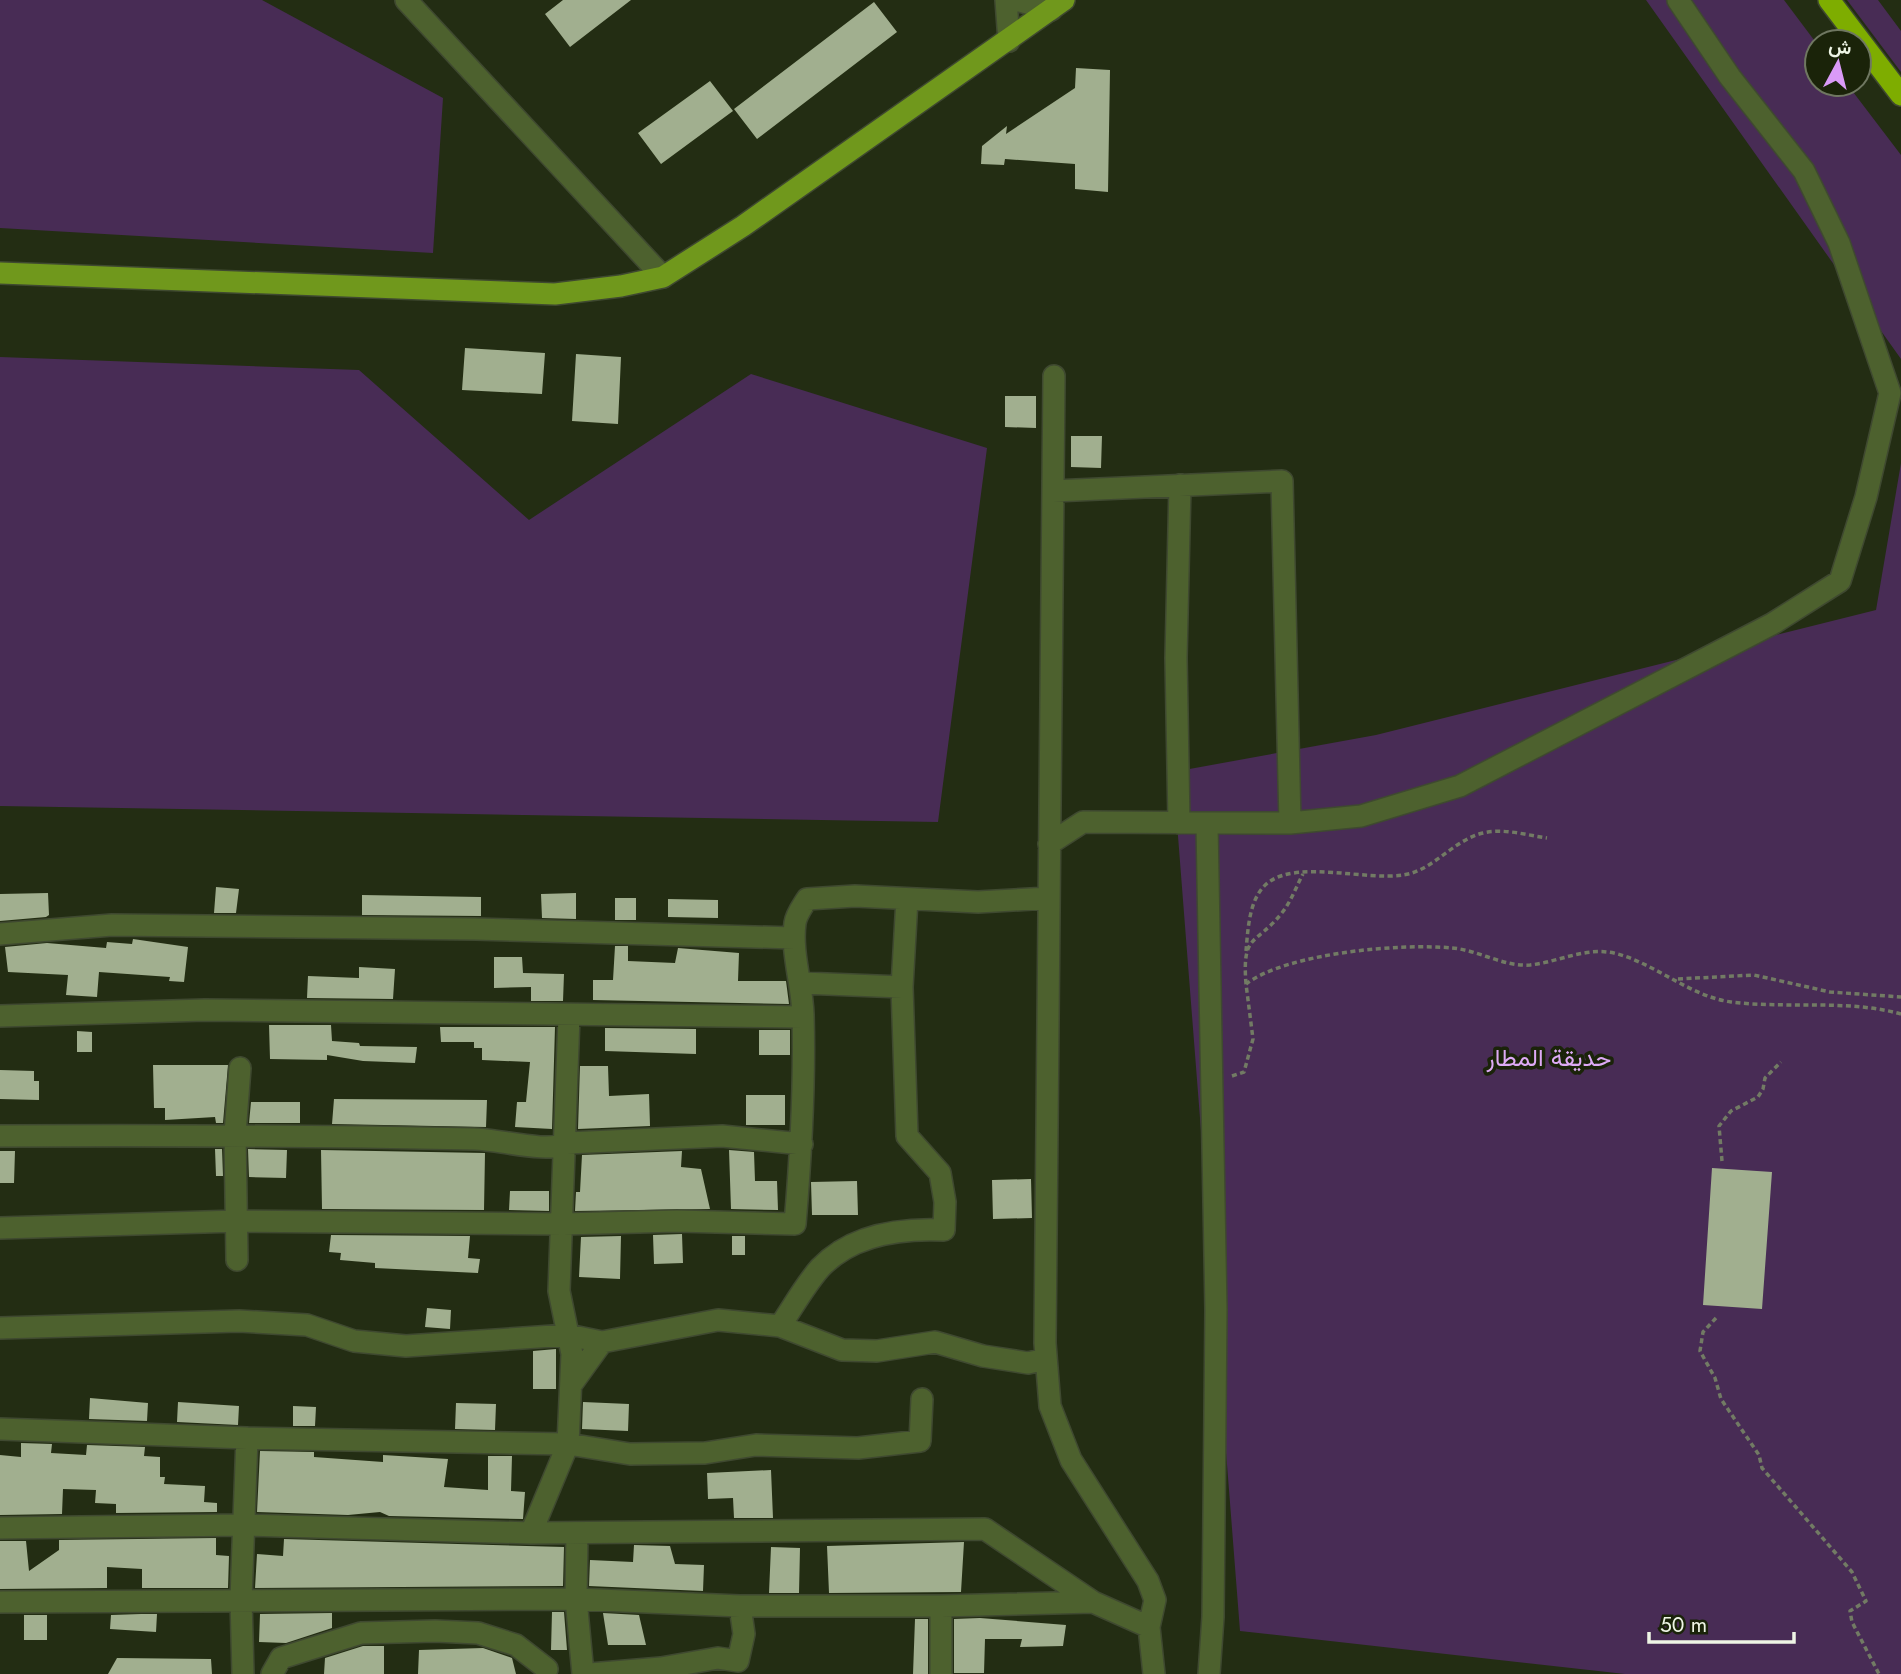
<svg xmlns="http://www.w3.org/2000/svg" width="1901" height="1674" viewBox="0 0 1901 1674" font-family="Jost,Vazirmatn,sans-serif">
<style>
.green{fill:#482c55}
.building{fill:#a1af8f}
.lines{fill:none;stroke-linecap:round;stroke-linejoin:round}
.minor-casing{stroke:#3f4930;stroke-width:24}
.major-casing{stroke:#3f4930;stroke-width:24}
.highway-casing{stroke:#3f4930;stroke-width:24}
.path{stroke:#727b64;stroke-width:3.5;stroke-dasharray:5 3.5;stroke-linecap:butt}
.minor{stroke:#4d612e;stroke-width:21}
.major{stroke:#70981c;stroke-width:21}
.highway{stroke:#7ead00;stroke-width:21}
.labels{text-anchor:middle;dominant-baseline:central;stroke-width:7;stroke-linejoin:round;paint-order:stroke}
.park-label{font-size:24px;fill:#deaaf6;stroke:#1a2309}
</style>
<rect width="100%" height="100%" fill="#232d13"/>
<path class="green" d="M0,0H262L443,98L433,253L0,228Z
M1646,0H1784L1817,44V84H1847L1901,155V359Z
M1847,0H1878L1901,31V72Z
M0,357L359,370L529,520L751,374L987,448L938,822L0,806Z
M1901,463V1674H1625L1240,1631L1173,772L1376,735L1876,610Z"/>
<path class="building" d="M563,0H631L570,47L545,14Z
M874,2L897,32L757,139L734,109Z
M1076,68L1110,70L1108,192L1075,189V164L1005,159L1004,165L981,164L982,146L1007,126L1006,134L1075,88Z
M710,81L733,111L661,164L638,133Z
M465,348L545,353L542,394L462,390Z
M576,354L621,357L618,424L572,421Z
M1005,396H1036V428L1005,427Z
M1071,436H1102L1101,468L1071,467Z
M216,887L239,889L236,913H214Z
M48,893L49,915L46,917L0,921V894Z
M576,893V919L542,918L541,894Z
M362,895L481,897V916L362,915Z
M615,898H636V920H615Z
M668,899L718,900V918L668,917Z
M133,939L188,947L184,982L169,981L170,977L99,972L97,997L66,995L68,975L8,972L5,947L47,943L106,948L107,942L132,944Z
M615,946H628V961L675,963L678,948L739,953L738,981H786L789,1004L593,1000V980H613Z
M494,957H522L523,973L564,974L563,1001H531V987L494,988Z
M359,967L395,969L393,999L307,998L308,976L359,978Z
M269,1025H331L332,1041L359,1043L360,1046L417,1047L415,1063L363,1061L327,1055V1060L270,1059Z
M440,1027H555L552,1129L515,1127L517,1102H526L530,1062L482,1060V1048H474V1042H441Z
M605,1028L696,1029V1054L605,1051Z
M759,1030H790V1055H759Z
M77,1031L92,1032V1052H77Z
M153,1065H228L223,1123H216L215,1117L165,1120V1108H154Z
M580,1066H608L609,1096L649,1094L650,1126L578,1129Z
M0,1070L34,1071V1081H39V1100L0,1099Z
M746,1095H785V1125H746Z
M334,1099L487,1100L486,1127L332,1124Z
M251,1102H300V1123H249Z
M215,1149H222L223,1176H216Z
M248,1149L287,1150L286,1178L249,1177Z
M321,1150L485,1153L484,1210L322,1209Z
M729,1150L754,1152L755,1181H777L778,1210L731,1209Z
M0,1151H15L14,1183H0Z
M682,1151L681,1167L701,1169L710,1209L575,1211L576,1192H580L582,1155Z
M1712,1168L1772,1172L1762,1309L1703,1305Z
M1031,1179L1032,1218L993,1219L992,1180Z
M857,1181L858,1215H812L811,1182Z
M510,1191H549V1211L509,1210Z
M682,1234L683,1263L654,1264L653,1235Z
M331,1235L470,1236L468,1258L480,1259L478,1273L375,1268V1263L340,1260L341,1253L329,1252Z
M621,1236L620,1279L579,1277L581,1237Z
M732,1236H745V1255H732Z
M427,1308L451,1310L450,1329L425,1327Z
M556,1349V1389H533V1351Z
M90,1398L148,1403L147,1421L89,1419Z
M178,1402L239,1406L238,1425L177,1422Z
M583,1402L629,1404L628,1431L582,1429Z
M456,1403L496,1404L495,1430L455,1429Z
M293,1406L316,1407L315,1426H293Z
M21,1443L52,1444L51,1453L86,1455L87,1445L145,1447L144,1456L160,1457V1477H165L164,1484L205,1486L204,1502L217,1503V1512L116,1513V1504L95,1503L96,1490L63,1489L62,1514L0,1515V1455L21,1457Z
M260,1451L314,1452V1457L383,1462V1455L448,1459L444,1487L488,1490V1456H512L511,1491L525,1492L523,1519L389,1516L380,1512L348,1515L257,1512Z
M771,1470L773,1518H734L733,1498L708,1499L707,1473Z
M216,1538V1555L229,1556L228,1588H142V1569L107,1567V1588L0,1589V1541H26L29,1571L59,1550V1540Z
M284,1539L564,1547L563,1586L255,1588L257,1554L283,1556Z
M964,1542L961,1592L829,1593L827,1546Z
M634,1545L670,1546L675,1564L704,1565L703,1591L589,1586L590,1560L633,1562Z
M771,1547L800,1548L799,1593H769Z
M552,1612H564L567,1650H551Z
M332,1613V1628L286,1643L259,1642L260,1614Z
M603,1613L639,1615L646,1645H608Z
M141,1614H157L156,1632L110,1629L111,1615Z
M24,1615H47V1640H24Z
M980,1618L1066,1625L1063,1646L1020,1647L1022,1639H985L984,1673H954V1619Z
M915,1619H928V1674H913Z
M363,1646H384V1674H324L325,1658Z
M483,1648L512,1658L516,1674H418L419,1650Z
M117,1658L211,1659L212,1674H108Z"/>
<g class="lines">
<g class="minor-casing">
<path id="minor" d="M406,0L663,277
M1006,0L1009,41
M1017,0L1051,10
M1054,376L1045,1343L1050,1406L1071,1460L1148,1581L1155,1600L1149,1627
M1053,491L1282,481L1290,823
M1179,823L1176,658L1180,485
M1207,824L1216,1310L1213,1617L1209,1674
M1049,844L1083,822L1290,823L1361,816L1460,786L1772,624L1840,581L1866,497L1890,393L1839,243L1804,171L1730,77L1678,0
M0,934L112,925L475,929L794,938
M802,983L902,987
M0,1016L205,1010L803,1017
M0,1136C158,1135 316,1136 474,1139C499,1139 547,1154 567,1143L722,1136L802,1144
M0,1228L238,1221L563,1224L677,1221L795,1224C801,1154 805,1084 803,1014C802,984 791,952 795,923C796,915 802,907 807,899L855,896L978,902L1049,898
M237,1260L235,1134L240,1068
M780,1326C793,1307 805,1285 820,1268C852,1234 901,1228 944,1230L945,1202L940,1173L907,1136L902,987L907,899
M0,1328L239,1321L307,1325L354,1341L406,1346L568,1335L602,1342L718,1320L780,1326L842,1350L877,1351L935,1342L983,1356L1028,1363L1046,1359
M571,1385L602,1342
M0,1429L247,1438L568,1444L630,1454L705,1453L756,1445L858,1448L920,1441L922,1399
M0,1528L243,1525L531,1533L985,1529L1093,1602
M531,1533L568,1444L572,1354L559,1291L569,1016
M577,1533L576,1599L583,1674
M0,1602L576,1599L740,1606H941L1093,1602L1149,1627L1154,1674
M243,1674L241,1599L247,1438
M272,1674L281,1658L361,1633L435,1631L478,1633L516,1645L547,1669
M590,1674L661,1668L718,1658L738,1661L744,1634L740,1606
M941,1674V1606"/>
</g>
<g class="major-casing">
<path id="major" d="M0,273L555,294L621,286L663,277L743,226L1064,0"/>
</g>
<g class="highway-casing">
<path id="highway" d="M1829,0L1901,95"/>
</g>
<path class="path" d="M1246,951C1248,929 1249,896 1269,882C1299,860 1367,881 1403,875C1433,871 1453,840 1483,833C1504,828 1526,835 1547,838
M1678,979L1754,975L1830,992L1901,997
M1246,984C1242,933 1255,946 1281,914C1291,902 1296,887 1303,874
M1232,1076L1244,1072L1253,1039L1246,984C1287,953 1400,943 1452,948C1478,950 1504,967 1530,965C1559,962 1584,947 1614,953C1655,963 1689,996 1731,1002C1787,1009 1847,999 1901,1014
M1722,1161L1719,1126L1731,1111L1758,1097L1763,1089L1765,1078L1781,1062
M1716,1318L1703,1332L1700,1351L1715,1378L1721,1399L1759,1455L1762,1468L1852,1572L1866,1601L1850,1611L1852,1622L1879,1674"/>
<use href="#minor" class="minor"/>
<use href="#major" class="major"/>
<use href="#highway" class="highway"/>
</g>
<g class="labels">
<g class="park-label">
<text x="1549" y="1057">حديقة المطار</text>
</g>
</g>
<g transform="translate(1838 63) rotate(7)"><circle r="33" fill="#1a2309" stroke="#6f7761" stroke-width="2"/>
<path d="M0-5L12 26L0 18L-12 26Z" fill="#da9af7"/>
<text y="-10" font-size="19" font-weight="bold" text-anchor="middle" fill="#eef5e5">ش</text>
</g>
<path d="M1649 1632v10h145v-10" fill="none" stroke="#eef5e5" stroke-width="3.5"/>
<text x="1660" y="1632" font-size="21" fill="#eef5e5" stroke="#1a2309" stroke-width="5" paint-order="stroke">50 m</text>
</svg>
